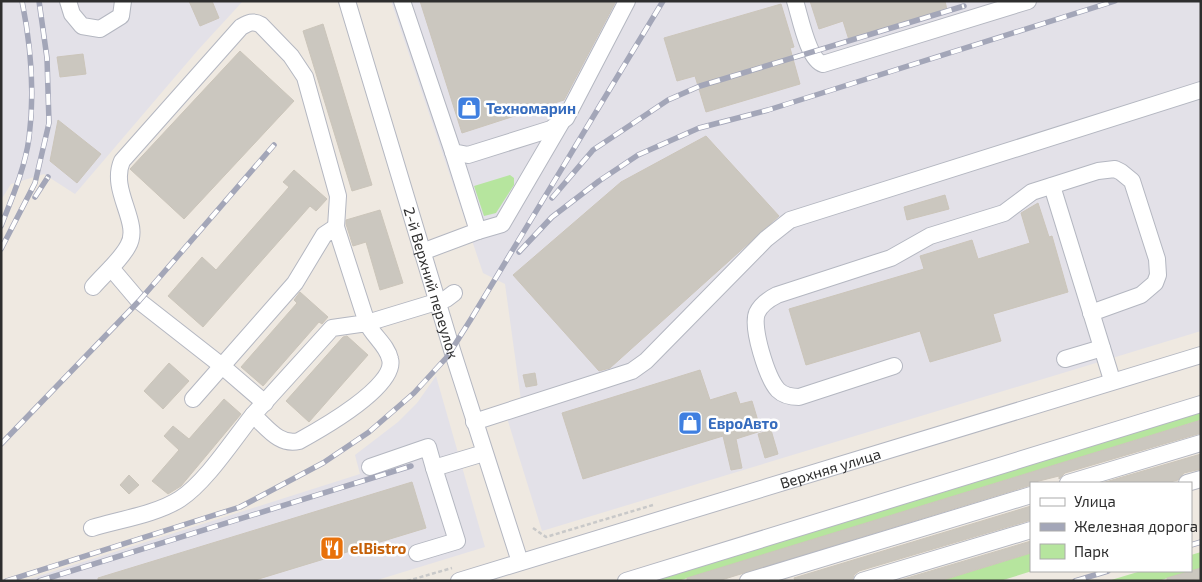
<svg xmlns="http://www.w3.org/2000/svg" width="1202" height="582" viewBox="0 0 1202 582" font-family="'Exo 2',sans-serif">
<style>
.industrial{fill:#e3e1e8}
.green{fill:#b6e59e}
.building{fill:#cbc7bf;stroke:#cbc5ba}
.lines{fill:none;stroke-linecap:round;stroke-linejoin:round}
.minor-casing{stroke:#b4b7c1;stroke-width:18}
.path{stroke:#c9c9c9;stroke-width:2.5;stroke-dasharray:4 2.5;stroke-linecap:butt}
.minor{stroke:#fff;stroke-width:16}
.rail-casing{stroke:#a3a6b8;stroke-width:5.5}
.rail{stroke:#fff;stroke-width:4;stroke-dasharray:11;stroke-linecap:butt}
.labels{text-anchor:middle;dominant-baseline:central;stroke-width:5;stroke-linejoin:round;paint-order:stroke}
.shop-label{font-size:15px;font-weight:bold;fill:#366cbe;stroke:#fff;text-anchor:start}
.street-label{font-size:15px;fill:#2e2e2e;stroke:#fff}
.food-label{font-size:15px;font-weight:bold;fill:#c56008;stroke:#fff;text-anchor:start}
</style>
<rect width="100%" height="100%" fill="#efe9e1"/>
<path class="industrial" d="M1,1H243L198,50L75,194L44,174L11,184L1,200Z
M391,1H1201V331L542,531L503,405L521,400L505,284L483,273Z
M436,376L485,547L374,581H23L360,474L355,455L398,422L417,403Z"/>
<path class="green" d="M510,175L514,178V185L496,213L484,216L474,186Z
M1201,410V420L678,581H640Z
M1201,552V568L1158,581H1108L1141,571H1191V555Z
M1031,553L1032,571L1000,581H940Z"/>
<path class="building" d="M189,1H212L219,18L200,26Z
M420,1H616L564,100L462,133Z
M810,1H945L947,10L849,40L843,21L819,29Z
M781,4L794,47L790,48L800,84L706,112L695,76L677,81L664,38Z
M323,24L372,185L352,191L303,31Z
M240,51L294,101L184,219L130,169Z
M83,54L86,74L60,77L57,57Z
M58,120L101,154L77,183L50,161Z
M706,136L779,216L610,368L599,371L513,275L621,182Z
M294,170L327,199L316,211L310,206L203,327L168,296L202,257L216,270L289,187L283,182Z
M945,195L949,209L907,220L904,207Z
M1038,203L1049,237L1052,236L1068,292L993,314L1001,341L930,362L920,331L806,365L789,309L924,269L920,256L972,240L978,259L1030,243L1021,213Z
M380,210L403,283L380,290L366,242L353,246L346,224V220Z
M300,292L328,317L322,324L319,322L263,386L241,367L297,303L294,300Z
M347,336L368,355L309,422L286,401L343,337Z
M169,363L189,381L163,409L144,391Z
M700,370L710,400L736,392L740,404L752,401L761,431L736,439L742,468L731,470L723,436L583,479L562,413Z
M535,373L537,385L526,387L523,375Z
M224,399L241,414L181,486L168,494L152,481L179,450L164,436L173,426L189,439Z
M1201,420V433L1065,473L1059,479V476L1031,483V485L718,581H687V578Z
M771,430L778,454L765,458L758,434Z
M1201,454V469L1184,473L1178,480L1166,483H1102Z
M129,475L139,485L129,494L120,485Z
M412,482L426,528L252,581H98V578Z
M1031,506V520L859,571L854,575L852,581H795L794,578Z
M1031,541V553L940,581H897Z
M1201,568V579L1167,581V578Z"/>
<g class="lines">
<g class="minor-casing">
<g id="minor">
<path d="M68,1L72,14L82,26L100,29L121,16L123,1"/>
<path id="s1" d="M347,1L452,350L520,562"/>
<path d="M402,1L453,152L468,155L551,129L566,118L627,1"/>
<path d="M795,1C800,16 808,60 823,64L1028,1"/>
<path d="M1052,186L1112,380"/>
<path d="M478,231L502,224L561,123"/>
<path d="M422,252L478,231L453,152"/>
<path d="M111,268L139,301L222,366L295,283L324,235L336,227L367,323C373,336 387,345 390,359C398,386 319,430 299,441C279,446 267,427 253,415L332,328L367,323L446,299L454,293"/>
<path d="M93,287C104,274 120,261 128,246C142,223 109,191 122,161L241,27C248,23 253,20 261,25L291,56L305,77L338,196L336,227"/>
<path d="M1065,359L1102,348"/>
<path d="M894,366L799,397C791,397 784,396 778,390C767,378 751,327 757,313C761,304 769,299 777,295L891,258L930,236L1004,213L1032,192L1098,171L1115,169L1121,172L1132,181L1157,259L1158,275L1155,283L1141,295L1091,313"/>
<path d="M193,399L222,366L265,403"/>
<path d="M474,422L632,371L646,361L766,239L790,220L1201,90"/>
<path d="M370,467L428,447L434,468"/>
<path d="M1068,483L1201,443"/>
<path d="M1187,483L1201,479"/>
<path d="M92,528C118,520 157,514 180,499C206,482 233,440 253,415"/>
<path d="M417,553L457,541L434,468L484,453"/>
<path id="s2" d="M459,581L1201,355"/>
<path d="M626,581L1201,404"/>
<path d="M748,581L1031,495"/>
<path d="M862,581L1031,530"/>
</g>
</g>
<path class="path" d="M533,528L546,537L653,505
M407,581L452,568"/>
<use href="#minor" class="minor"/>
<g class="rail-casing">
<path id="rail" d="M35,197L48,177
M552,198L593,150L668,100L700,86L964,6
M1,226C12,198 25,168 29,138C35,92 31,46 22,1
M1,249L35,183L49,123L47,58L39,1
M519,252L552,217L599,181L638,155L699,128L768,110L1115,1
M1,444L139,301L274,145
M1191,545L1201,542
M6,581L240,507L323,463L369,432L414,393L447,357L471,319L663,1
M39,581L411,466
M1075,581L1108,571"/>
</g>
<use href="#rail" class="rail"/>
</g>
<defs>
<g id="shop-square" transform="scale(1.25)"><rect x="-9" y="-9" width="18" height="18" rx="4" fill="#3f7fe0" stroke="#fff"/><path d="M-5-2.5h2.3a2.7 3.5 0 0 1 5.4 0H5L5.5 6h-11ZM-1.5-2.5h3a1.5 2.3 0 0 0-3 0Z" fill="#fff"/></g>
<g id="restaurant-square" transform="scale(1.25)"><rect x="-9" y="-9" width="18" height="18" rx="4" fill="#e8710a" stroke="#fff"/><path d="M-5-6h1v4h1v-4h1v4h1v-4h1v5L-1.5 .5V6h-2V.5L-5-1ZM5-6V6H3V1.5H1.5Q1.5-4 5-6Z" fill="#fff"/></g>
</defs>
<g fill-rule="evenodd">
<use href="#shop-square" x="469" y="108"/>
<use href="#shop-square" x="690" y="423"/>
<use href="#restaurant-square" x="332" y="548"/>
</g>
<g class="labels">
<g class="shop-label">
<text x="486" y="108">Техномарин</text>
<text x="708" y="423">ЕвроАвто</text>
</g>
<g class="street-label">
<text stroke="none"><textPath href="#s1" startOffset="294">2-й Верхний переулок</textPath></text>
<text stroke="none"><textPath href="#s2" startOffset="388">Верхняя улица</textPath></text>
</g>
<g class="food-label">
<text x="350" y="548">elBistro</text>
</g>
</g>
<rect width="1202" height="582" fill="none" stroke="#2e2e2e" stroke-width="5"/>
<rect x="1030" y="482" width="162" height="90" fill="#ffffff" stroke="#ababab"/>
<rect x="1040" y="498" width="25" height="8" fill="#ffffff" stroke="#ababab"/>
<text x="1074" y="507" font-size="15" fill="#2e2e2e">Улица</text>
<rect x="1040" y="523" width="25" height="8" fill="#a3a6b8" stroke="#ababab"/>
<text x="1074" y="532" font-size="15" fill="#2e2e2e">Железная дорога</text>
<rect x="1040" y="544" width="25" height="15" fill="#b6e59e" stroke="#ababab"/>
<text x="1074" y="557" font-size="15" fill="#2e2e2e">Парк</text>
</svg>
